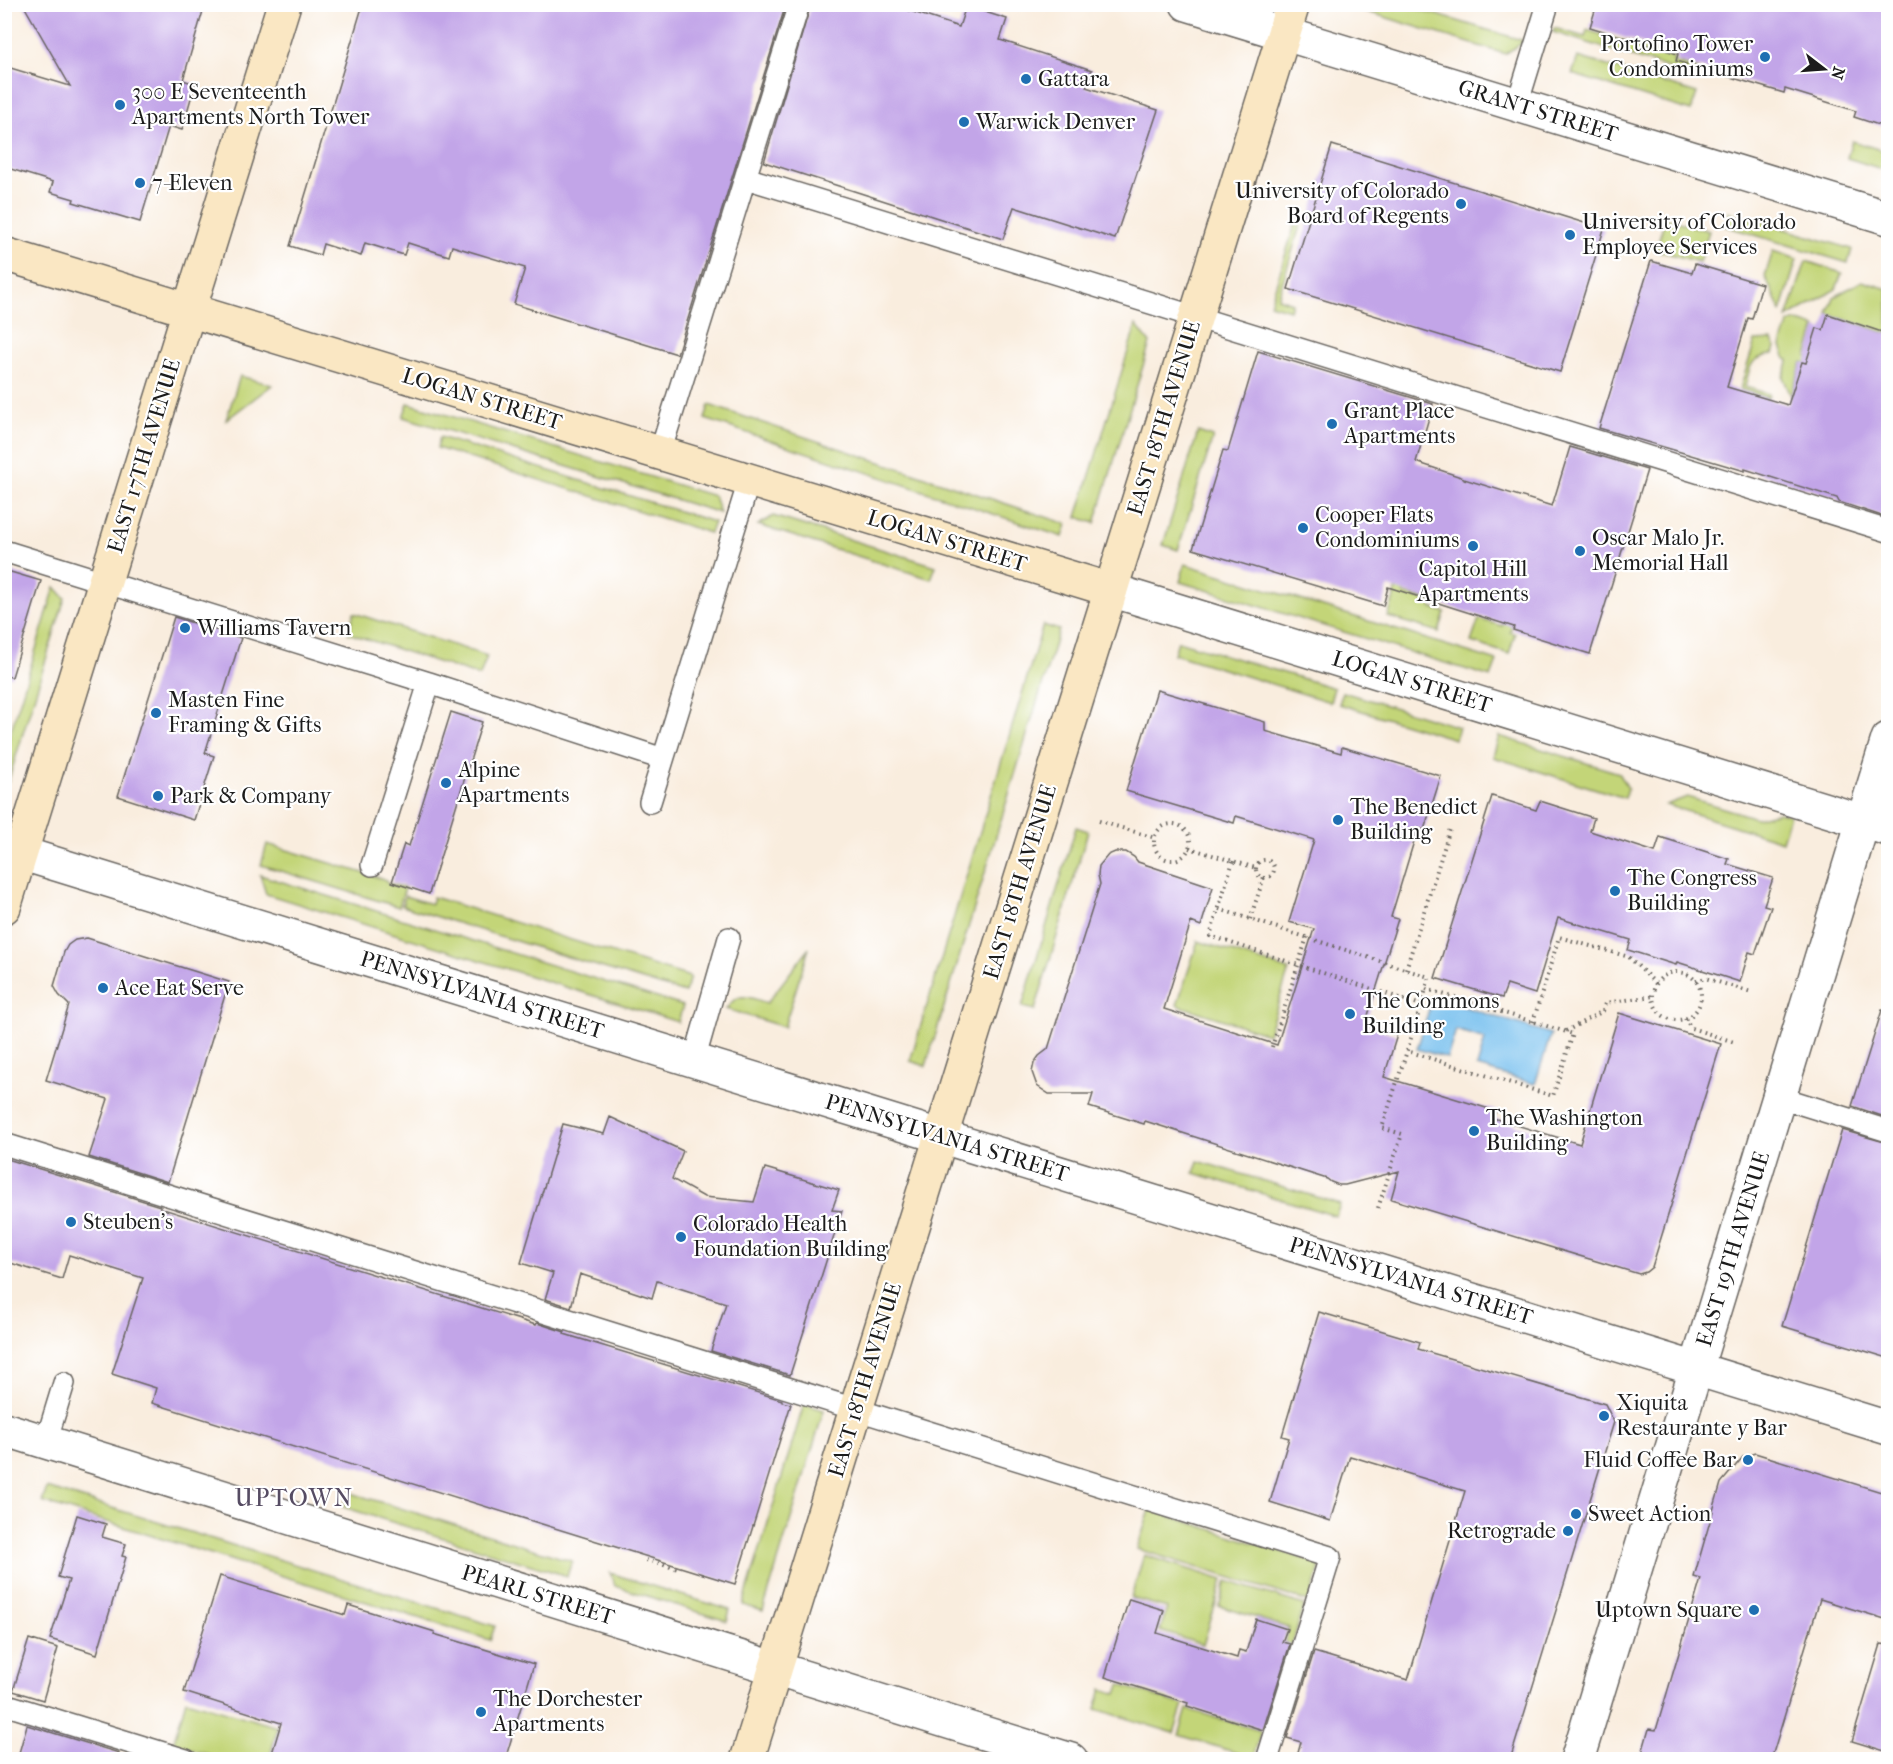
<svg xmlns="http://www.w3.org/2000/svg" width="1893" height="1764" viewBox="0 0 1893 1764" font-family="'IM FELL French Canon',serif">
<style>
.green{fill:#c3d578;stroke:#70784a;stroke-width:1.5}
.water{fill:#76bfee;stroke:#496e85;stroke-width:1.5}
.building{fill:#c2a5e8}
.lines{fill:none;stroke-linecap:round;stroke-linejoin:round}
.service-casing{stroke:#696560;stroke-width:24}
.minor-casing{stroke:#696560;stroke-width:36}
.tertiary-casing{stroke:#696560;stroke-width:36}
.secondary-casing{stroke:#696560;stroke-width:36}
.path{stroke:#696560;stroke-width:4;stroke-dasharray:1.5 4.5;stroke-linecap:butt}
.service{stroke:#fff;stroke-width:21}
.minor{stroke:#fff;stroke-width:33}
.tertiary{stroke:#fff;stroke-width:33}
.secondary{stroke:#fae7c3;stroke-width:33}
.poi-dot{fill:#1f6fb2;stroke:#fff;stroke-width:2}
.labels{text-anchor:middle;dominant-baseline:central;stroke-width:4.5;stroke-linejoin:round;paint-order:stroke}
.poi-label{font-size:22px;fill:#1c1c1c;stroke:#fff;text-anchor:start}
.street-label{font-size:22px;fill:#1c1c1c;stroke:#fff}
.neighbourhood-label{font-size:24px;letter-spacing:1.5px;fill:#564c63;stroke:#fff}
</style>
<rect width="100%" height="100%" fill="#fff"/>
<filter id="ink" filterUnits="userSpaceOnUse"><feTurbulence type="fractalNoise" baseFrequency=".0167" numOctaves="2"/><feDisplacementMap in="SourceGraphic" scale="12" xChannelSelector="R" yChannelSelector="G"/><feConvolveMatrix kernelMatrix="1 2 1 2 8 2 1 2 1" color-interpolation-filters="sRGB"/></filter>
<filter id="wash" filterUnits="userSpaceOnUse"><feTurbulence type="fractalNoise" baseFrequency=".008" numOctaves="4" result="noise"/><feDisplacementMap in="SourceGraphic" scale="24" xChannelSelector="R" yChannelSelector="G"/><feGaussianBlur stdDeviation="1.35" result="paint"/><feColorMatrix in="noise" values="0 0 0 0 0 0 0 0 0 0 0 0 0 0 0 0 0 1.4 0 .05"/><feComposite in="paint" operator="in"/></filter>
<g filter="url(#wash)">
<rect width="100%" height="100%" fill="#f9edde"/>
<path class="green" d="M1360,5H1404L1525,41L1505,54L1358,9Z
M1554,28L1585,37L1587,30L1674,57L1673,62L1697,69L1694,76L1553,32Z
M1578,57L1697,93L1691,111L1572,74Z
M1852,141L1888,152V171L1847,158Z
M1728,212L1852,249L1848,263L1725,226Z
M1665,218L1709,231L1699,262L1656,250Z
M1295,224L1300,226L1278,298L1292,303L1290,310L1270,304Z
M1773,251L1797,259L1781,312L1765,276Z
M1806,261L1842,273L1836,289L1787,318Z
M1862,281L1888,289V334L1828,314L1834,297Z
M1794,321L1816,327L1807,356L1813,359L1812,365L1802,362L1791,396L1783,377L1789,360L1786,359L1781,346L1788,324Z
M1136,325L1150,343L1095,523L1077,517Z
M1772,340L1775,347L1773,354C1748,359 1751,365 1745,387L1769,394L1768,398L1740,389L1755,341Z
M240,376L272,385L226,420Z
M408,403L714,496L720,513L403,417Z
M709,405L1067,524L1063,537L705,419Z
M1198,432L1213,437L1178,550L1163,545Z
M440,437L714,522L710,533L437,448Z
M773,516L936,566L931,579L758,525Z
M1185,564L1497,661L1491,677L1180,582Z
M1401,574L1409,577L1404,594L1426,600L1431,585L1437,587L1431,608L1445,612L1439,632L1388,617Z
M55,587L65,598L8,782H5V750Z
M1508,606L1517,609L1510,632L1515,634L1509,654L1471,642L1479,619L1502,626Z
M354,613L487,656L480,676L348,633Z
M1043,625L1059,630L926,1066L910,1061Z
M1178,641L1334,688L1330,702L1174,654Z
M1343,692L1459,727L1455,739L1339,704Z
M1499,736L1619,773L1628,788L1625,798L1493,757Z
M1687,797L1756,818L1779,812L1790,815L1782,841L1666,805Z
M1076,827L1088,831L1035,1010L1022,1007Z
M267,844L387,880V883L405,888L399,907L261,865Z
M260,875L683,1006L678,1022L266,894Z
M405,896L431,904L433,897L690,977L685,993L402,906Z
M1198,941L1289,970L1268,1034L1177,1005Z
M809,948L784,1027L726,1009C740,990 748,997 767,1003Z
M1198,1161L1340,1204L1336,1216L1194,1173Z
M804,1404L824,1410L763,1611L743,1605Z
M47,1488L495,1626L490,1640L42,1502Z
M348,1492L572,1561L567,1576L343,1507Z
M1150,1510L1321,1564L1309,1602L1137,1549Z
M1144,1555L1223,1580L1203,1645L1160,1631L1167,1608L1131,1598Z
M610,1573L730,1610L727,1621L615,1586Z
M1227,1581L1304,1605L1288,1658L1281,1655L1289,1628L1219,1606Z
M1120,1685L1183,1705L1174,1733L1096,1709L1102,1689L1117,1694Z
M186,1700L278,1727L269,1759H223L173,1744Z
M1187,1709L1261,1731L1253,1758L1179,1735Z"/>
<path class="water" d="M1433,997L1551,1034L1535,1084L1477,1067L1485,1039L1456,1030L1447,1058L1417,1049Z"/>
<g id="blocks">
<path class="building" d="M23,4H205L183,80L195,84L182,130L169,126L140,222L73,202L74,199L50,192L53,182L4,167V66L70,86Z
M363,4H786L677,354L514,304L525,268L452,246L449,256L408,243L404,255L365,243L361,256L323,244L320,255L290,246Z
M811,4H889L959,27L966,6L1007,19L1000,40L1092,70L1086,87L1158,110L1115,239L1014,207L1003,239L764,162Z
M1597,4H1888V128L1854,117L1856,111L1785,89L1784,93L1676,61L1678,54L1590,27Z
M1332,145L1604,229L1560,372L1288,289Z
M1651,261L1692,273L1695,264L1762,284L1752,319L1748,318L1727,387L1788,405L1802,362L1806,363L1817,328L1823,330L1828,314L1888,334V518L1839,502L1837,498L1745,469V471L1599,428Z
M1258,351L1433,404L1416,462L1464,478V479L1552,506L1570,447L1647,470L1590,654L1513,630L1514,627L1388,587L1383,606L1193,549L1223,450L1228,451Z
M4,570L41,581L12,677L4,676Z
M174,617L241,638L205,753L214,756L194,820L118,796Z
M1157,690L1265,722V731L1341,753L1342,747L1441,776L1424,830L1418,828L1391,917L1398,919L1365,1025L1397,1035L1384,1077L1496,1111L1493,1118L1580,1144L1619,1013L1721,1044L1652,1267L1646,1272L1639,1274L1391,1199L1399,1171L1345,1185H1339L1331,1182L1327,1179L1145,1121L1144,1124L1089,1107L1093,1094H1049L1037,1086L1032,1072L1034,1063L1039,1056L1048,1049L1100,884L1098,875L1099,866L1108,855L1115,852H1126L1134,857L1138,862L1213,887L1201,926L1191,922L1164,1009L1277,1045L1314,929L1289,922L1314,840L1236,816L1234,823L1126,791Z
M451,712L482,722L429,894L392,882L404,844L409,846Z
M1492,796L1536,810L1540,801L1594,818L1590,831L1655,852L1660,837L1729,859L1727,864L1773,878L1764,905L1771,907L1755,954L1749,952L1740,982L1677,962L1676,965L1628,950L1631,940L1558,918L1535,994L1507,985L1502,998L1435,978Z
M87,938L229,982L168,1182L89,1157L108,1099L46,1080L69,1005L59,995L54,986L64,952L68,945L75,940Z
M1882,1010L1888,1011V1118L1852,1106Z
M610,1117L683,1151L672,1179L704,1197L754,1202L765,1168L839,1190L832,1210L842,1211L790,1375L711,1351L726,1303L657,1281L652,1298L580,1274L571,1307L545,1299L553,1273L521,1263L563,1124L604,1134Z
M1842,1130L1888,1143V1358L1782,1326Z
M4,1158L160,1206V1208L536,1325L537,1323L565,1332L564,1334L782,1400V1402L791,1404L735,1584L152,1403L156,1388L112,1374L143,1278L69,1255L62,1279L4,1261Z
M1319,1312L1420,1342L1418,1349L1605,1404L1614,1422L1510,1760H1296L1301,1742L1287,1738L1314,1652L1408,1680L1465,1491L1350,1456L1330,1521L1270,1502L1289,1438L1282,1436Z
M1755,1453L1888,1494V1620L1820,1599L1771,1760H1640L1649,1729L1656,1730L1701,1579L1694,1577L1721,1483L1743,1457Z
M77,1515L106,1524L102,1537L126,1544L122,1556L126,1557L97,1654L50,1639L69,1580L58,1577Z
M220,1576L345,1615L348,1605L435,1632L434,1634L534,1664L505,1760H270L281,1723L184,1692Z
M1129,1599L1164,1610L1157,1633L1237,1658L1239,1650L1246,1652L1256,1619L1287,1629L1282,1642L1290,1644L1263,1730L1187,1706L1188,1703L1105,1677Z
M29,1639L58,1648L43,1700L13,1691Z
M1881,1644L1888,1645V1752L1852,1741Z
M27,1725L119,1753L118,1760H17Z"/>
</g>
</g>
<g filter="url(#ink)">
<use href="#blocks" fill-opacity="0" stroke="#696560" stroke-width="1.5"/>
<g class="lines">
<g class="service-casing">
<path id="service" d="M1517,105L1548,4
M746,178L1888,531
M660,453L799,4
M4,551L429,683L372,865
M429,683L663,759
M650,802L749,481
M694,1061L729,938
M1779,1097L1888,1131
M4,1144L1330,1557L1267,1760
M46,1442L64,1383
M4,1704L186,1760"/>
</g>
<g class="minor-casing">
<path id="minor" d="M4,848L1888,1428
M4,1429L1071,1760"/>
</g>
<g class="tertiary-casing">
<path id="tertiary" d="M1187,4L1888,218
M1111,590L1888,829
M1577,1760L1888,739"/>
</g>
<g class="secondary-casing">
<path id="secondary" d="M4,254L1111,590
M4,907L284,4
M747,1760L1293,4"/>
</g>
<path class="path" d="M1099,821L1155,838
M1154 842a18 18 0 1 1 36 0a18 18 0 1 1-36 0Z
M1189,848L1256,868
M1256 869a9 9 0 1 1 18 0a9 9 0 1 1-18 0Z
M1233,861L1210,936L1421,1005
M1219,909L1429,977L1426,989
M1250,919L1264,877
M1406,969L1450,829
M1653 996a24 24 0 1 1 48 0a24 24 0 1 1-48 0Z
M1696,981L1705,978L1751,992
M1426,989L1573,1034L1553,1096L1407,1051Z
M1685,1018L1691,1028L1734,1042
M1533,1022L1559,937L1629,957L1656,984
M1566,1031L1603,1011L1605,1003L1653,996
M1272,1047L1307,937
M1378,1208L1402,1134L1382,1128L1407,1051
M646,1560L678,1569"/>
<use href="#service" class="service"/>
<use href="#minor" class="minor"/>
<use href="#tertiary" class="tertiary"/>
<use href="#secondary" class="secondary"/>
</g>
</g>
<g class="poi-dot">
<circle cx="1765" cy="57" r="6"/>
<circle cx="1026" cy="79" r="6"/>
<circle cx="120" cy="105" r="6"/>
<circle cx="964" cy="122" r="6"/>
<circle cx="140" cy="183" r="6"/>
<circle cx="1461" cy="204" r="6"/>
<circle cx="1570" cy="235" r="6"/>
<circle cx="1332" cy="424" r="6"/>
<circle cx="1303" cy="528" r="6"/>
<circle cx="1473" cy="546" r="6"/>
<circle cx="1580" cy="551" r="6"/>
<circle cx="185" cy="628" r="6"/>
<circle cx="156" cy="713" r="6"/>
<circle cx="446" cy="783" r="6"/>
<circle cx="158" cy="796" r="6"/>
<circle cx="1338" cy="820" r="6"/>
<circle cx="1615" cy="891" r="6"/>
<circle cx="103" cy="988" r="6"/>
<circle cx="1350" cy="1014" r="6"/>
<circle cx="1474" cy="1131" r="6"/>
<circle cx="71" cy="1222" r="6"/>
<circle cx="681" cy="1237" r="6"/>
<circle cx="1604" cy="1416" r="6"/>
<circle cx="1748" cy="1460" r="6"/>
<circle cx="1576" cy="1514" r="6"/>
<circle cx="1568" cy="1531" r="6"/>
<circle cx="1754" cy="1610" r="6"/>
<circle cx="481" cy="1712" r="6"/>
</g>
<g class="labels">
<g class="poi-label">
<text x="1753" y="44" text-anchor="end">Portofino Tower<tspan x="1753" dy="25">Condominiums</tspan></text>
<text x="1038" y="79">Gattara</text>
<text x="132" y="92">300 E Seventeenth<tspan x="132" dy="25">Apartments North Tower</tspan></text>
<text x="976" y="122">Warwick Denver</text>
<text x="152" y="183">7-Eleven</text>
<text x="1449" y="191" text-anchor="end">University of Colorado<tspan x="1449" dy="25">Board of Regents</tspan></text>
<text x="1582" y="222">University of Colorado<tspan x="1582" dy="25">Employee Services</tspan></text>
<text x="1344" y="411">Grant Place<tspan x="1344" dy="25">Apartments</tspan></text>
<text x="1315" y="515">Cooper Flats<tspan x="1315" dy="25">Condominiums</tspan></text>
<text x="1592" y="538">Oscar Malo Jr.<tspan x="1592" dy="25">Memorial Hall</tspan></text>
<text x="1473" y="569" text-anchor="middle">Capitol Hill<tspan x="1473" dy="25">Apartments</tspan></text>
<text x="197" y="628">Williams Tavern</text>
<text x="168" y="700">Masten Fine<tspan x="168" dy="25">Framing &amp; Gifts</tspan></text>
<text x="458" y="770">Alpine<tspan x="458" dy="25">Apartments</tspan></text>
<text x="170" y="796">Park &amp; Company</text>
<text x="1350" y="807">The Benedict<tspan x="1350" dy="25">Building</tspan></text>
<text x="1627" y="878">The Congress<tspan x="1627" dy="25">Building</tspan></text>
<text x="115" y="988">Ace Eat Serve</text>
<text x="1362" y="1001">The Commons<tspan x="1362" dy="25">Building</tspan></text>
<text x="1486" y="1118">The Washington<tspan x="1486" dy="25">Building</tspan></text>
<text x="83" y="1222">Steuben's</text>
<text x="693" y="1224">Colorado Health<tspan x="693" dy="25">Foundation Building</tspan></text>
<text x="1616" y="1403">Xiquita<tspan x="1616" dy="25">Restaurante y Bar</tspan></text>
<text x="1736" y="1460" text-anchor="end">Fluid Coffee Bar</text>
<text x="1588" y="1514">Sweet Action</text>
<text x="1556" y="1531" text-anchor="end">Retrograde</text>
<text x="1742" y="1610" text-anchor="end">Uptown Square</text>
<text x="493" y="1699">The Dorchester<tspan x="493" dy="25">Apartments</tspan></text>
</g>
<g class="street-label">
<text transform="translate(1538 111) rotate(17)">GRANT STREET</text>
<text transform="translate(482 399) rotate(17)">LOGAN STREET</text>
<text transform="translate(1164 418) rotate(-73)">EAST 18TH AVENUE</text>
<text transform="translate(144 456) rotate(-73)">EAST 17TH AVENUE</text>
<text transform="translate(947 541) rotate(17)">LOGAN STREET</text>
<text transform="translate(1412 682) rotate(17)">LOGAN STREET</text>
<text transform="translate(1020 882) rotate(-73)">EAST 18TH AVENUE</text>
<text transform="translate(482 995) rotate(17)">PENNSYLVANIA STREET</text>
<text transform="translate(947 1138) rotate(17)">PENNSYLVANIA STREET</text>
<text transform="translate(1733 1249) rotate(-73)">EAST 19TH AVENUE</text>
<text transform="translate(1411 1281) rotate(17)">PENNSYLVANIA STREET</text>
<text transform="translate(865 1380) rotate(-73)">EAST 18TH AVENUE</text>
<text transform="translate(538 1595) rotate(17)">PEARL STREET</text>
</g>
<g class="neighbourhood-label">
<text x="294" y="1498">UPTOWN</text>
</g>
</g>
<rect width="1893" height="1764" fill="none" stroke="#fff" stroke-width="24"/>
<g transform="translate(1824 69) rotate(107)" stroke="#ffffff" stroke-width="4.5" paint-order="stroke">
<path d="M0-4.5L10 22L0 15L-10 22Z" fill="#1c1c1c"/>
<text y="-9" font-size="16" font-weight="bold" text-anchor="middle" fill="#1c1c1c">N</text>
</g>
</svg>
